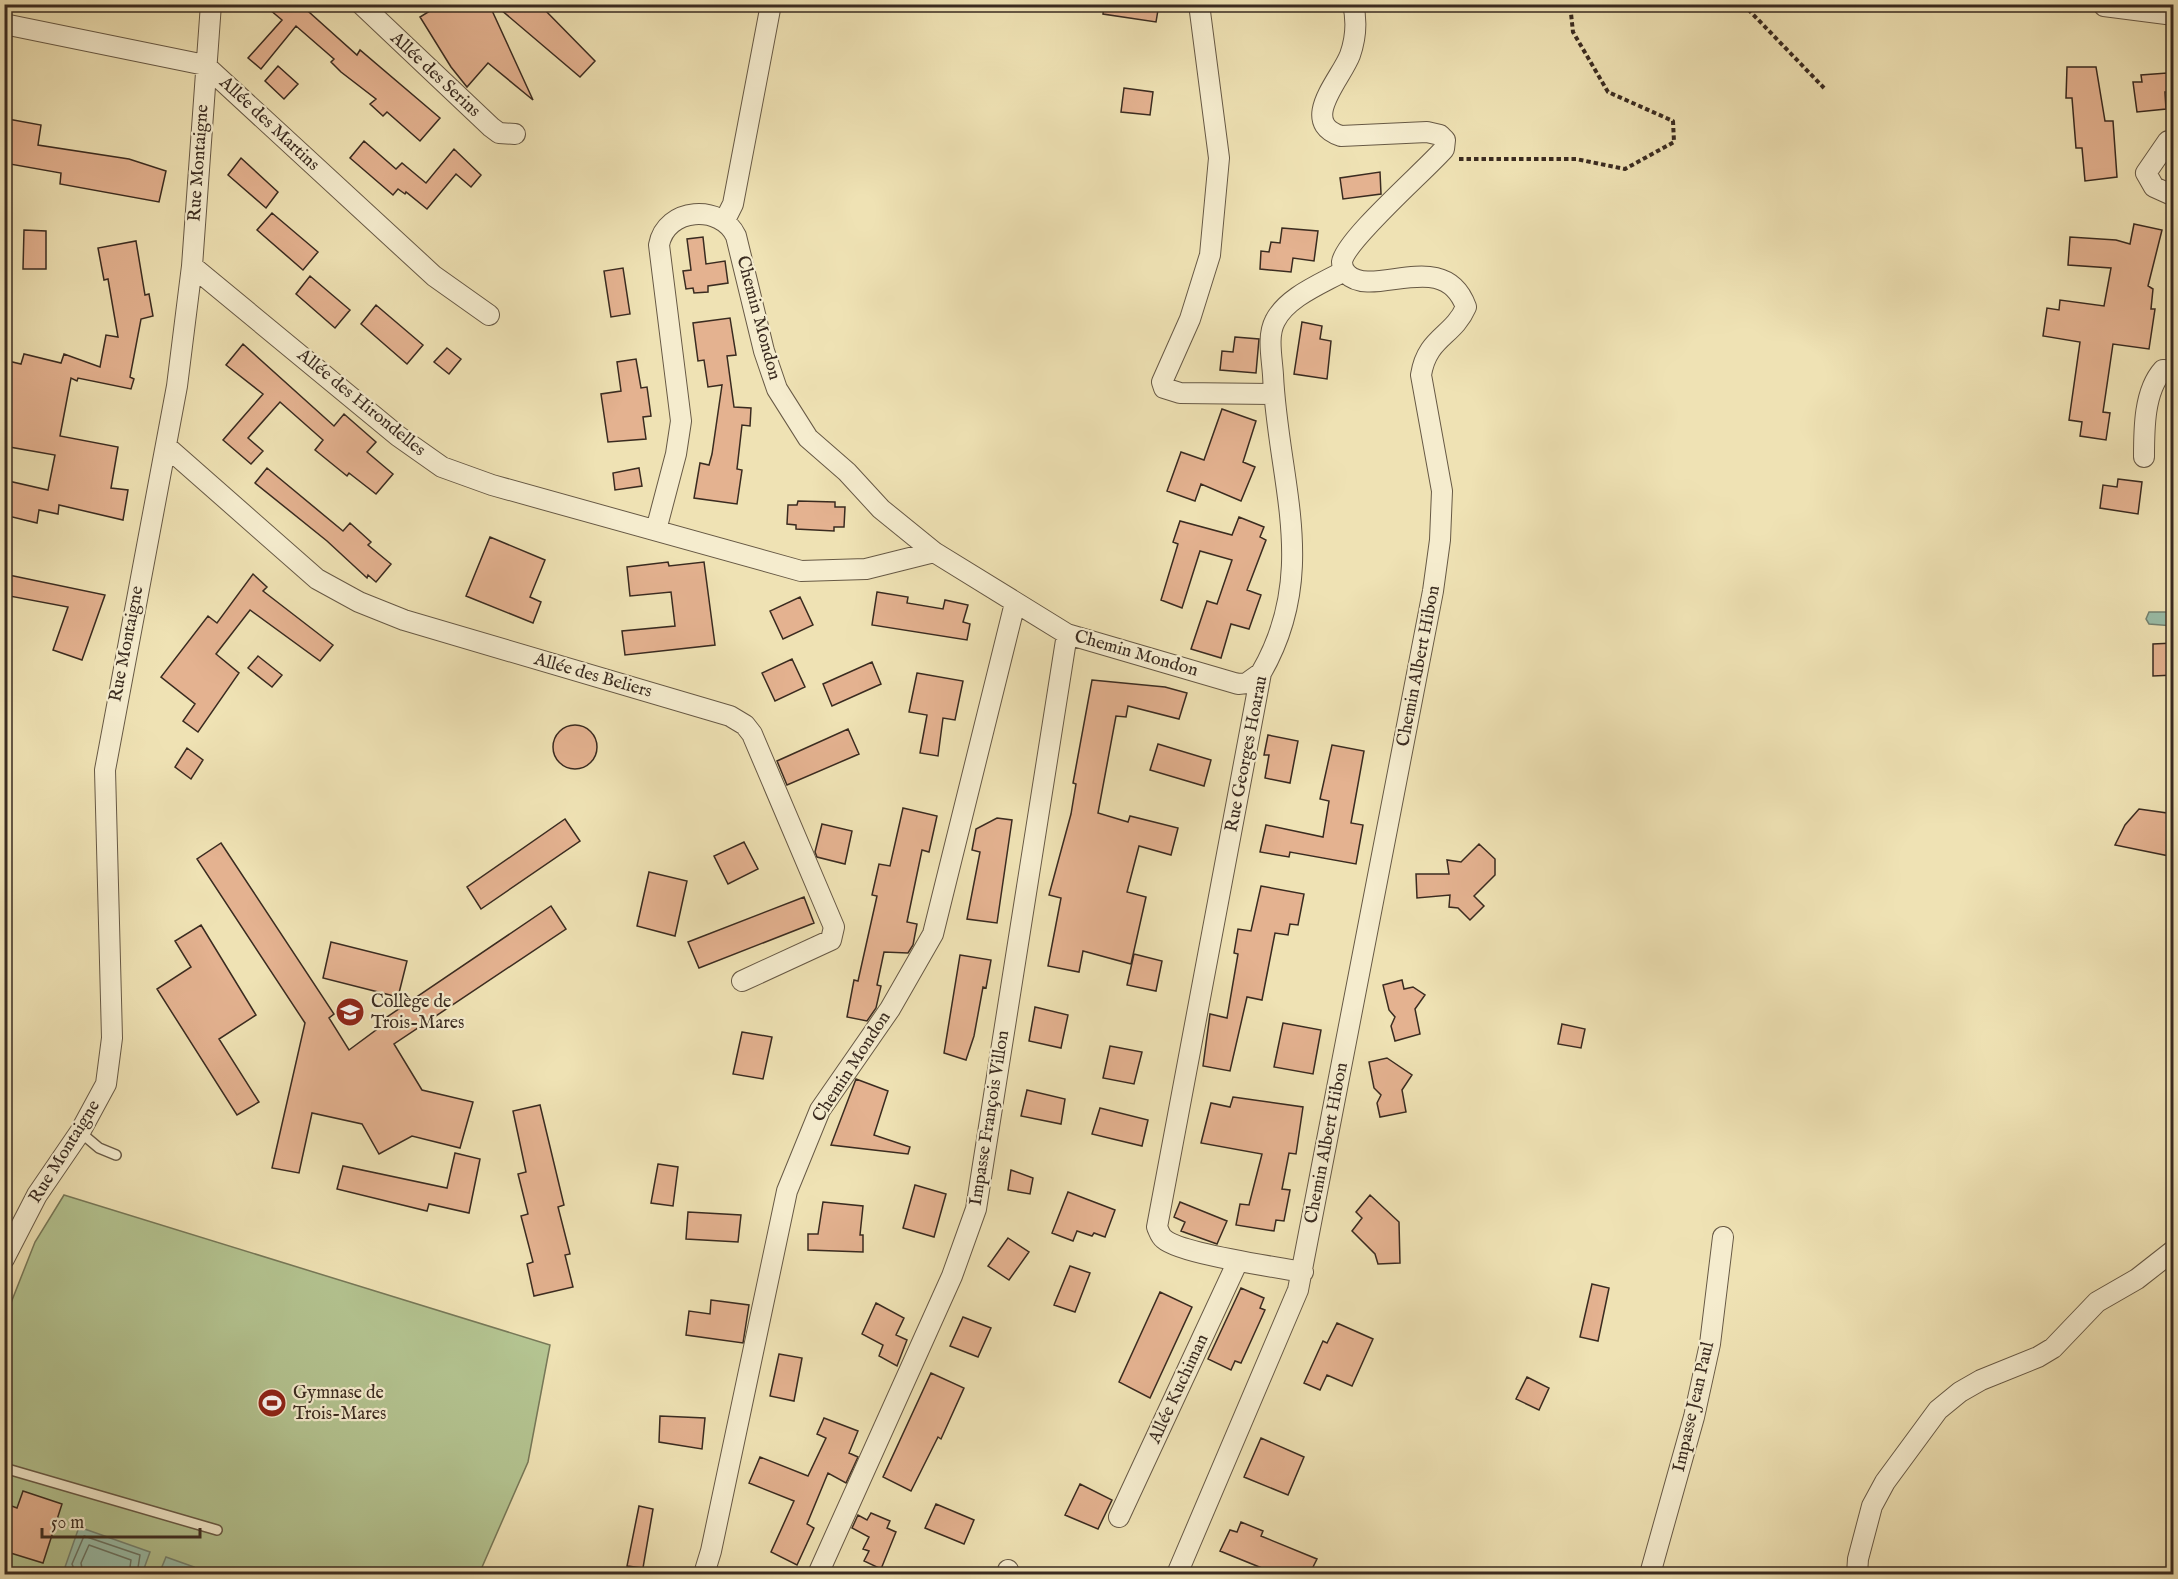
<svg xmlns="http://www.w3.org/2000/svg" width="2178" height="1579" viewBox="0 0 2178 1579" font-family="'IM FELL English',serif">
<style>
.green{fill:#b4c491;stroke:#777858;stroke-width:1.5}
.water{fill:#9abea9;stroke:#748372;stroke-width:1.5}
.lines{fill:none;stroke-linecap:round;stroke-linejoin:round}
.shore{stroke:#6a7464;stroke-width:1.5}
.building{fill:#e4b290;stroke:#3a2b20;stroke-width:1.5}
.lane-casing{stroke:#675945;stroke-width:12}
.street-casing{stroke:#675945;stroke-width:22}
.path{stroke:#3a2b20;stroke-width:4;stroke-dasharray:4.5 3;stroke-linecap:butt}
.lane{stroke:#f5ecce;stroke-width:9}
.street{stroke:#f5ecce;stroke-width:20}
.labels{text-anchor:middle;dominant-baseline:central;stroke-width:4.5;stroke-linejoin:round;paint-order:stroke}
.street-label{font-size:18px;fill:#3a2b20;stroke:#f5ecce}
.poi-label{font-size:18px;fill:#3a2b20;stroke:#f5ecce;text-anchor:start}
</style>
<rect width="100%" height="100%" fill="#efe2b4"/>
<filter id="stains"><feTurbulence type="fractalNoise" baseFrequency=".00333" numOctaves="4"/><feColorMatrix values="0 0 0 0 .2 0 0 0 0 .09 0 0 0 0 .02 0 0 0 .5 -.17"/></filter>
<radialGradient id="worn" r=".72"><stop offset=".6" stop-color="#630" stop-opacity="0"/><stop offset="1" stop-color="#630" stop-opacity=".3"/></radialGradient>
<path class="green" d="M64,1195L550,1345L528,1462L479,1574H5V1318L35,1242Z"/>
<path class="water" d="M2149,612H2173V626L2149,624L2146,619Z
M79,1527L150,1552L142,1574H77L64,1570Z
M166,1557L194,1567L191,1574H159Z"/>
<g class="lines">
<path class="shore" d="M76,1574L72,1564L84,1536L140,1555L137,1574
M83,1574L81,1563L89,1545L131,1560L129,1574"/>
</g>
<path class="building" d="M263,4H300L357,55L360,50L440,118L420,141L387,112L383,116L370,104L376,99L341,72L331,62L334,59L296,26L261,69L248,58L282,20Z
M441,4H489L533,100L488,63L467,87L451,67L420,17Z
M494,4H539L595,61L580,77Z
M1104,4H1159L1156,22L1103,14Z
M278,66L298,84L284,99L265,81Z
M2067,67H2096L2105,121H2113L2117,177L2085,181L2082,148H2076L2072,98H2066Z
M2167,73L2169,92H2165L2166,109L2137,112L2133,82H2142L2141,75Z
M1124,88L1153,92L1150,115L1121,112Z
M8,119L41,125L38,145L129,159L166,171L159,202L60,184L61,173L4,163Z
M364,141L396,169L402,163L426,183L454,149L481,175L471,187L456,174L427,209L406,192L405,194L398,189L393,195L350,158Z
M241,158L278,192L266,208L228,175Z
M1380,172L1381,194L1343,199L1340,178Z
M272,213L318,252L303,270L257,230Z
M2134,224L2162,230L2148,286L2153,289L2151,309H2155L2149,349L2113,344L2103,412L2110,413L2106,440L2080,436L2082,422L2069,420L2080,342L2043,336L2047,308L2059,310L2060,300L2104,306L2111,268L2068,265L2070,237L2116,240L2130,244Z
M1282,228L1318,231L1314,261L1293,258L1291,272L1260,269L1261,251L1269,252L1271,242L1280,243Z
M24,230L46,231V269H23Z
M703,237L706,264L725,261L728,283L708,286V292L694,293L693,288L686,289L683,271L691,270L687,239Z
M136,241L145,295L149,294L153,316L141,319L130,377L134,379L131,389L78,378L77,381L71,378L60,436L118,447L111,488L128,490L123,520L59,505L58,514L39,510L37,523L4,515V480L48,490L55,455L4,446V360L21,364L24,354L61,363L64,354L100,367L106,335L118,337L108,279L104,280L98,248Z
M623,268L630,314L611,317L604,271Z
M310,276L350,310L335,328L296,294Z
M376,305L423,345L407,364L361,324Z
M730,318L736,355L727,356L734,407L751,408L750,426L742,425L737,469L742,470L737,504L694,498L700,463L709,465L712,454L722,385L708,387L704,360L698,361L693,323Z
M1302,322L1322,326L1320,339L1331,341L1327,379L1294,374Z
M1235,337L1259,339L1256,373L1220,370L1222,351L1233,352Z
M243,344L334,426L344,414L376,442L367,452L393,474L376,494L349,473L347,476L315,450L323,440L280,402L248,438L263,451L251,464L223,440L263,394L226,365Z
M447,348L461,359L449,374L434,362Z
M636,359L641,388L647,387L651,416L643,417L646,439L608,442L601,394L621,391L617,362Z
M1222,409L1256,421L1243,462L1255,467L1241,501L1201,484L1195,501L1167,491L1181,452L1204,460Z
M267,468L343,531L350,523L371,542L368,545L391,564L376,582L368,575L367,578L327,541L255,483Z
M639,468L642,486L615,490L613,473Z
M2118,479L2142,482L2138,514L2100,508L2103,485L2117,487Z
M798,501L835,502V507H845L844,527H834V531L796,529V525L787,524L788,505H797Z
M1239,517L1264,527L1260,537L1266,540L1247,590L1261,595L1249,629L1231,624L1221,658L1191,649L1207,601L1217,604L1232,560L1200,551L1182,608L1161,600L1178,544L1173,542L1180,521L1232,535Z
M490,537L545,560L530,597L541,602L533,623L466,596Z
M668,562L669,566L704,562L715,645L625,655L622,631L675,626L671,592L630,596L627,567Z
M4,574L105,595L82,660L53,650L68,607L4,595Z
M253,574L267,587L263,591L333,645L320,661L250,610L216,654L239,673L198,732L183,721L195,704L161,677L208,616L217,623Z
M877,592L908,597L907,603L943,609L945,600L968,605L963,622L970,624L967,640L872,625Z
M800,597L813,625L783,639L770,611Z
M2174,643V675L2153,676V644Z
M258,656L282,675L272,687L248,668Z
M792,659L805,687L775,701L762,673Z
M872,662L881,684L832,706L823,684Z
M917,673L963,681L955,720L943,718L938,756L920,753L927,715L909,712Z
M1092,680L1165,687L1187,693L1179,719L1128,706L1126,717L1116,716L1098,813L1128,822L1130,816L1178,828L1171,855L1139,846L1127,892L1146,897L1131,964L1083,951L1079,972L1048,966L1061,898L1049,895L1071,814L1076,784L1073,783Z
M553 747a22 22 0 1 1 44 0a22 22 0 1 1-44 0Z
M848,729L859,754L787,785L777,761Z
M1268,735L1298,741L1290,783L1265,778L1269,755H1264Z
M1158,744L1211,760L1204,786L1150,770Z
M1332,745L1364,751L1351,823L1363,825L1356,864L1290,852L1289,857L1260,852L1266,825L1323,837L1329,801L1320,799Z
M187,748L203,760L191,779L175,767Z
M903,808L937,816L929,852L922,850L907,922L917,924L913,945L908,953L884,952L877,985L881,986L876,1008L867,1021L847,1017L854,980L858,981L877,896L872,895L879,864L890,866Z
M2139,809L2174,814V857L2115,845L2125,825Z
M997,818L1012,820L997,923L967,919L980,852L972,850L976,829Z
M565,819L580,841L481,909L467,887Z
M822,824L852,831L845,864L817,857L815,852Z
M744,842L758,869L728,884L714,856Z
M221,843L334,1014L329,1018L349,1050L384,1024V1019L551,906L566,929L394,1044L422,1090L473,1102L460,1148L412,1136L379,1154L362,1124L312,1113L299,1173L272,1168L305,1023L197,859Z
M1479,844L1495,859V875L1474,896L1484,906L1470,920L1458,908L1449,907L1450,895L1417,898L1416,874H1449L1447,860L1461,862Z
M649,872L687,881L675,936L637,926Z
M1261,886L1304,894L1298,925L1290,924L1288,935L1275,933L1262,1000L1247,997L1230,1071L1203,1066L1210,1014L1227,1018L1238,954L1234,953L1238,929L1251,931Z
M804,897L814,923L699,968L688,942Z
M201,925L256,1015L219,1039L259,1102L237,1115L157,989L191,967L175,941Z
M331,942L407,961L398,997L323,978Z
M1134,954L1162,961L1156,991L1127,985Z
M960,955L991,960L986,988L983,987L974,1036L966,1060L944,1053Z
M1402,980L1404,989L1413,987L1425,995L1415,1009L1420,1034L1395,1041L1391,1026L1395,1017L1389,1010L1383,985Z
M1035,1007L1068,1015L1061,1048L1029,1041Z
M1283,1023L1321,1030L1313,1074L1274,1067Z
M1562,1024L1585,1029L1581,1048L1558,1044Z
M742,1032L772,1037L763,1079L733,1074Z
M1110,1046L1142,1052L1134,1084L1103,1078Z
M1387,1058L1412,1075L1402,1090L1406,1112L1380,1117L1377,1103L1381,1095L1374,1088L1369,1062Z
M856,1079L888,1091L874,1135L910,1147L908,1154L831,1145Z
M1027,1090L1065,1099L1061,1124L1021,1116Z
M1233,1097L1303,1107L1296,1154L1289,1153L1282,1189L1290,1190L1284,1221L1276,1220L1274,1231L1236,1225L1240,1204L1249,1205L1262,1154L1201,1143L1211,1103L1230,1107Z
M540,1105L564,1205L558,1207L570,1254L565,1255L573,1287L534,1296L527,1264L533,1262L521,1216L528,1214L518,1174L526,1172L513,1111Z
M1100,1108L1148,1120L1142,1146L1092,1134Z
M455,1153L480,1159L469,1213L429,1204L427,1211L337,1189L343,1166L447,1188Z
M658,1164L678,1167L673,1206L651,1203Z
M1011,1170L1033,1178L1030,1194L1008,1190Z
M915,1185L946,1194L934,1237L903,1228Z
M1068,1192L1115,1210L1105,1237L1094,1233L1092,1236L1077,1231L1073,1241L1052,1233Z
M1370,1195L1399,1222L1400,1263L1378,1264L1375,1254L1352,1231L1362,1218L1356,1212Z
M823,1202L863,1206L860,1235H863V1252L808,1250V1234H818Z
M1180,1202L1227,1221L1217,1244L1181,1231L1185,1222L1174,1217Z
M688,1212L741,1215L738,1242L686,1239Z
M1008,1238L1029,1252L1009,1280L988,1266Z
M1070,1266L1090,1273L1075,1312L1054,1305Z
M1592,1284L1609,1288L1598,1341L1580,1337Z
M1241,1288L1264,1298L1260,1308L1265,1310L1241,1363L1235,1361L1231,1370L1208,1359Z
M1160,1292L1192,1307L1150,1398L1119,1382Z
M711,1300L749,1305L743,1343L686,1335L689,1311L710,1314Z
M876,1303L904,1318L896,1335L907,1340L897,1366L879,1356L883,1345L862,1334Z
M963,1317L991,1328L978,1357L950,1346Z
M1337,1323L1373,1339L1352,1386L1327,1375L1320,1390L1304,1383L1323,1341L1327,1343Z
M779,1354L802,1358L794,1401L770,1396Z
M931,1373L964,1388L941,1439L938,1437L911,1491L883,1477Z
M1527,1377L1549,1388L1539,1410L1516,1399Z
M660,1416L705,1418L702,1449L659,1442Z
M824,1418L858,1431L849,1453L858,1457L846,1483L828,1473L807,1524L814,1528L797,1565L771,1552L794,1501L749,1483L760,1457L808,1476L826,1438L817,1434Z
M1261,1438L1304,1457L1288,1495L1244,1477Z
M1080,1484L1112,1500L1098,1529L1065,1515Z
M23,1491L62,1504L43,1563L4,1551L9,1534L4,1533V1503L17,1508Z
M936,1504L974,1520L964,1544L925,1528Z
M639,1506L653,1509L643,1568L627,1566Z
M871,1513L890,1521L887,1528L896,1532L881,1569L864,1561L869,1551L863,1549L869,1537L852,1528L858,1515L867,1520Z
M1241,1522L1263,1531L1261,1536L1317,1559L1309,1575H1279L1220,1551L1230,1530L1237,1532Z"/>
<g class="lines">
<g class="lane-casing">
<path id="lane" d="M80,1132L99,1148L116,1155
M4,1468L217,1530"/>
</g>
<g class="street-casing">
<path id="street" d="M361,4L491,127L499,133L515,134
M1199,4L1219,158L1210,255L1190,319L1162,382L1164,388L1180,393L1274,394
M2104,6L2174,15
M4,24L205,65L434,276L489,315
M2174,140L2168,141L2146,173L2154,187L2174,196
M725,220L733,204L771,4
M192,266L398,436L442,467L492,485L801,571L866,569L934,552
M167,447L317,579L359,602L404,620L730,716L745,725L752,734L834,927L831,940L742,981
M2144,457C2144,429 2144,391 2163,370L2174,371
M656,530L676,454L681,421L659,245C666,207 721,204 736,236L764,351L777,389L808,438L847,472L881,509L934,552L1067,634L1238,684L1247,683L1261,673
M4,1259L37,1195L80,1132L106,1084L112,1038L105,770L177,386L192,266L211,4
M1303,1272C1276,1267 1181,1254 1164,1239C1160,1236 1159,1231 1157,1227L1261,673C1320,571 1278,482 1273,375C1272,358 1267,336 1275,321C1287,297 1321,284 1344,271
M1119,1517L1238,1261
M704,1574L711,1551L787,1191L820,1110L890,1009L933,934L1015,603
M818,1574L952,1276L976,1209L1067,634
M1007,1574L1008,1570
M1177,1574L1298,1290L1433,591L1440,540L1442,491L1421,375C1427,337 1453,337 1466,307C1444,246 1373,300 1347,274C1344,271 1342,267 1342,262C1345,240 1426,170 1444,149L1445,140L1440,135L1427,132L1341,136C1298,122 1341,79 1350,55C1356,38 1357,21 1353,4
M1650,1574L1694,1417L1710,1344L1723,1237
M1857,1574L1858,1559L1872,1506L1885,1482L1938,1410L1960,1392L1981,1380L2038,1357L2053,1348L2097,1302L2137,1279L2174,1250"/>
</g>
<path class="path" d="M1743,4L1824,88
M1459,159H1576L1625,169L1674,142L1673,121L1608,92L1573,32L1570,4"/>
<use href="#lane" class="lane"/>
<use href="#street" class="street"/>
</g>
<defs>
<g id="school-disc" transform="scale(1.5)"><circle r="9.5" fill="#8f2418" stroke="#f5ecce"/><path d="M0-5L7-2L0 1L-7-2ZM-4 1L0 2.5L4 1V4Q0 6-4 4Z" fill="#fff"/></g>
<g id="stadium-disc" transform="scale(1.5)"><circle r="9.5" fill="#8f2418" stroke="#f5ecce"/><path d="M0-5a6.5 5 0 1 0 0 10a6.5 5 0 1 0 0-10ZM-3.5-1.8h7v3.6h-7Z" fill="#fff"/></g>
</defs>
<g fill-rule="evenodd">
<use href="#school-disc" x="350" y="1012"/>
<use href="#stadium-disc" x="272" y="1403"/>
</g>
<g class="labels">
<g class="street-label">
<text transform="translate(435 75) rotate(43)">Allée des Serins</text>
<text transform="translate(269 124) rotate(43)">Allée des Martins</text>
<text transform="translate(199 163) rotate(-86)">Rue Montaigne</text>
<text transform="translate(758 318) rotate(75)">Chemin Mondon</text>
<text transform="translate(361 403) rotate(39)">Allée des Hirondelles</text>
<text transform="translate(127 644) rotate(-79)">Rue Montaigne</text>
<text transform="translate(1136 654) rotate(16)">Chemin Mondon</text>
<text transform="translate(1419 666) rotate(-79)">Chemin Albert Hibon</text>
<text transform="translate(593 676) rotate(16)">Allée des Beliers</text>
<text transform="translate(1247 754) rotate(-79)">Rue Georges Hoarau</text>
<text transform="translate(852 1067) rotate(-57)">Chemin Mondon</text>
<text transform="translate(990 1118) rotate(-81)">Impasse François Villon</text>
<text transform="translate(1327 1143) rotate(-79)">Chemin Albert Hibon</text>
<text transform="translate(65 1152) rotate(-58)">Rue Montaigne</text>
<text transform="translate(1179 1389) rotate(-65)">Allée Kuchiman</text>
<text transform="translate(1694 1407) rotate(-77)">Impasse Jean Paul</text>
</g>
<g class="poi-label">
<text x="371" y="1002">Collège de<tspan x="371" dy="21">Trois-Mares</tspan></text>
<text x="293" y="1393">Gymnase de<tspan x="293" dy="21">Trois-Mares</tspan></text>
</g>
</g>
<rect width="2178" height="1579" fill="none" stroke="#efe2b4" stroke-width="24"/>
<rect x="6" y="6" width="2166" height="1567" fill="none" stroke="#3a2b20" stroke-width="3"/>
<rect x="12" y="12" width="2154" height="1555" fill="none" stroke="#3a2b20" stroke-width="1.5"/>
<path d="M42 1528v9h158v-9" fill="none" stroke="#3a2b20" stroke-width="3"/>
<text x="51" y="1528" font-size="18" fill="#3a2b20" stroke="#f5ecce" stroke-width="4.5" paint-order="stroke">50 m</text>
<rect width="100%" height="100%" filter="url(#stains)"/>
<rect width="100%" height="100%" fill="url(#worn)"/>
</svg>
